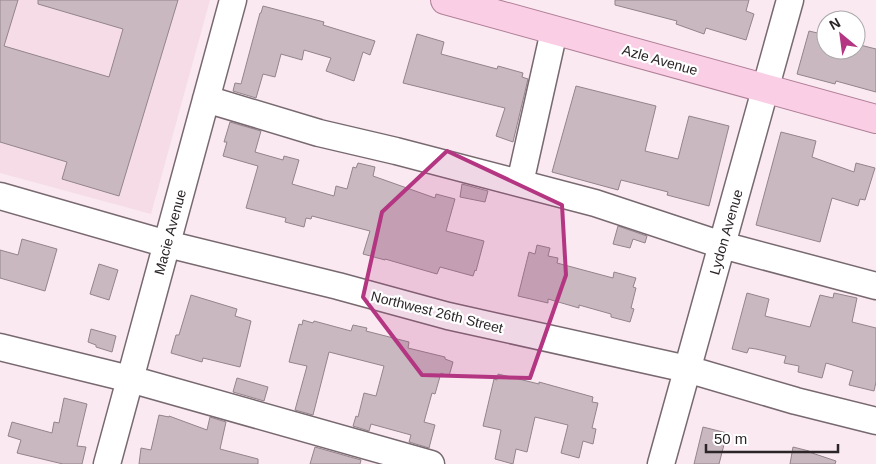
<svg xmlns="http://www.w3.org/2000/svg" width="876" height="464" viewBox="0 0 876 464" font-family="Arial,sans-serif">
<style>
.built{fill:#f5dce7}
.building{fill:#c9b8c0;stroke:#93848b}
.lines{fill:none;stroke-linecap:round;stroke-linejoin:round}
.minor-casing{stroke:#786970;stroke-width:29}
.major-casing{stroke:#b07f97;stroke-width:30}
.minor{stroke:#fff;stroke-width:26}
.major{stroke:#facfe5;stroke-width:28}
.marked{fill:#b43581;fill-opacity:0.2;stroke:#b43581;stroke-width:4;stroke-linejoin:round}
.labels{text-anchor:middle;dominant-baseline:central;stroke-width:4.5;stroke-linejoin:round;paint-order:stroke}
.street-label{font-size:14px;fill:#2b2528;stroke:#fff}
</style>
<rect width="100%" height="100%" fill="#fae9f1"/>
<path class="built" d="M0,0H210L151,214L0,173Z"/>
<path class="building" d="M0,0H18L4,46L109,77L123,29L38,4V0H178L119,196L62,179L67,162L0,142Z
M615,0H749L746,11L754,14L746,40L706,28L704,34L676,24L677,21L615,5Z
M263,6L324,22L323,25L375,41L370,55L363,52L354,81L326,71L331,58L304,50L302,60L281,54L275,77L263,74L256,98L233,91L235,83L241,84L260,13H261Z
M809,31L826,35V50H856V44L876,49V92L836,81L835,84L797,74Z
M417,34L444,42L441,54L497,69L498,66L523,73L522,77L528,79L513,142L496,136L505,108L403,83Z
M576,86L656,106L645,151L678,159L689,116L729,126L709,206L667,195L668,192L621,180L618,190L552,172Z
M230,122L261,131L255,152L283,160L284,156L299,160L292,184L334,196L336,186L347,189L353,167L356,168L358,163L375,167L373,176L435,198L436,194L455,199L446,231L484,241L476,271L475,270L473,276L440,267L437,274L385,259V260L363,254L370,231L312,216L311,219L306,218L304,227L285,222L286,218L246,208L258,166L223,156L227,142H224Z
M781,132L816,141L812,157L854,172L856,163L875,168L865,200L860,199L858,206L832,198L820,242L756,225Z
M462,184L488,191L485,202L460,197Z
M618,226L647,236L645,243L633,239L630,248L613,244Z
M22,239L57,249L45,291L0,278V250L18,255Z
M537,245L550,248L548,256L558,258L557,263L613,278L614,272L636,278L633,287L636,288L631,308L634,309L630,322L611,317V314L579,305V308L548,299V303L518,296L529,252L535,254Z
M99,264L118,270L109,300L90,294Z
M747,293L769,299L765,316L810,327L820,295L833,298L834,293L857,298L852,322L876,328V382L874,391L849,385L853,371L826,363L822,378L798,372L799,366L784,363L786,356L756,349L749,348L747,353L732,349Z
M191,295L237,309L235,316L251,321L240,367L203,358L202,362L171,353L176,335H179Z
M303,320L313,323L314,321L351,331L353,325L367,328L366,331L409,342L408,348L445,357V359L453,362L449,376L441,373L435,394L432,393L424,422L435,425L429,448L409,442L411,435L371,424L369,431L353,426L356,416L358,417L364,393L376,396L384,366L329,352L313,415L295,410L307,366L289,362L299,324L302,325Z
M91,329L116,336L112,352L96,347V345L88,342Z
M498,374L539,384V382L593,397L592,402L598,403L592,428L596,429L593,444L583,441L579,458L561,453L568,425L535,417L527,452L516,449L513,464L495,459L501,430L483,426L494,379L497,380Z
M237,378L268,387L264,401L233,392Z
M64,398L87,404L77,446L86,447L82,464H63L17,453L21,440L8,436L12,422L52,433L54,422L59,423Z
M159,415L169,417V416L207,430L210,417L226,422L220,449L258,459V464H139L141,448L151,450Z
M703,427L727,433L719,464H694Z
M315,447L361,460L360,464H310Z
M793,447L809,451V452L836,461L835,464H790Z"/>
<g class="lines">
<g class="minor-casing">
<path id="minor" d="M206,99L319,133L396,151L595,203L722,245L876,286
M520,183L554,31
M0,196L167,244L338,286L448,316L687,369L796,401L876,421
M0,347L130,379L431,464
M107,464L233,0
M661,464L790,0"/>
</g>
<g class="major-casing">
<path id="major" d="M445,0L876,119"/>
</g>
<use href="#minor" class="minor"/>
<use href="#major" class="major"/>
</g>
<path class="marked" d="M447,151L562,205L566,275L530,378L422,375L363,297L382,212Z"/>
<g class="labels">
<g class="street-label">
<text transform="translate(660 60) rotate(16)">Azle Avenue</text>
<text transform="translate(170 232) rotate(-75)">Macie Avenue</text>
<text transform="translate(726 232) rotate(-74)">Lydon Avenue</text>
<text transform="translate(437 312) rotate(14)">Northwest 26th Street</text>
</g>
</g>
<g transform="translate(841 35) rotate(331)"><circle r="24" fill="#ffffff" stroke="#aaa8a9"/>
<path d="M0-4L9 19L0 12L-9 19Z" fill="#b43581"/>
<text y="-8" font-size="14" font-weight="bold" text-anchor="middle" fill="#2b2528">N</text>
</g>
<path d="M706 444v8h132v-8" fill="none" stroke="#2b2528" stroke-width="2.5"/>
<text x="714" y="444" font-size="15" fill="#2b2528" stroke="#ffffff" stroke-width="4" paint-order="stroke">50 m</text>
</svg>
